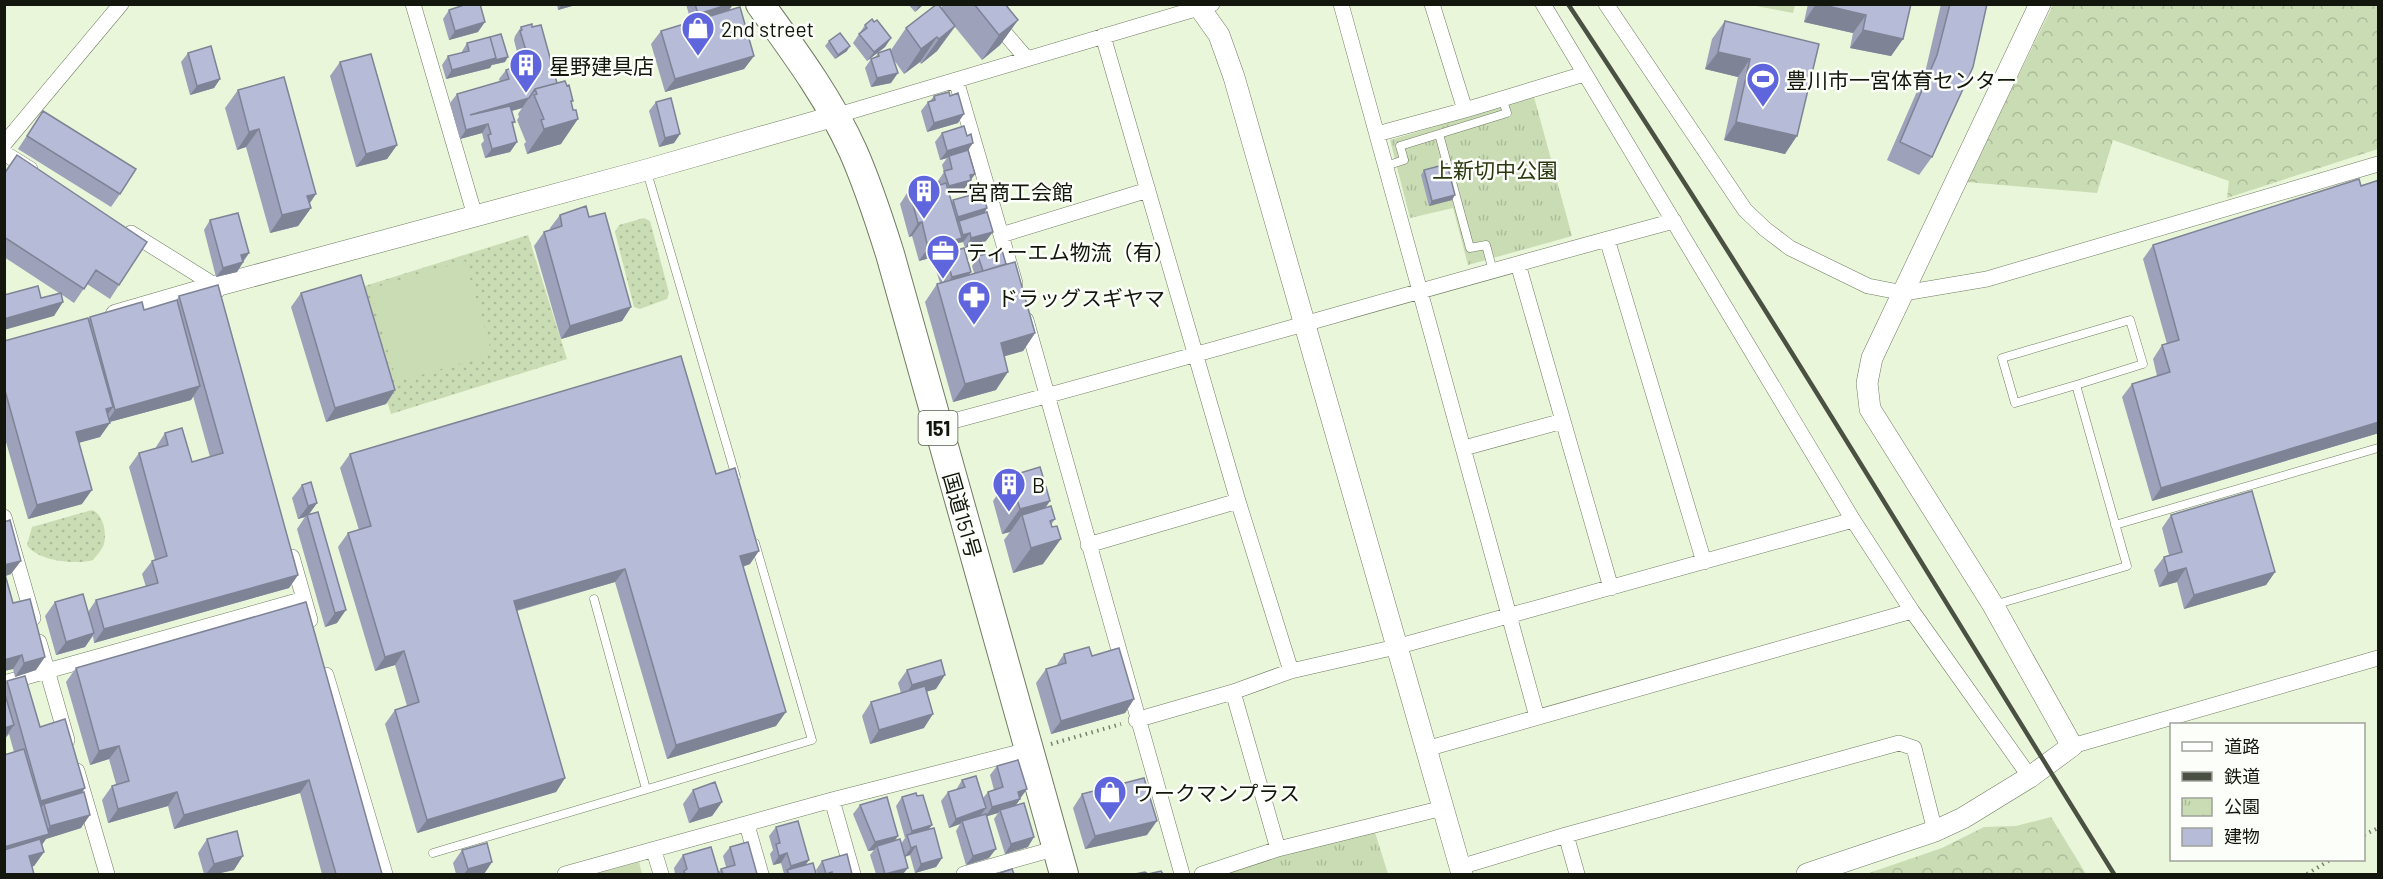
<svg xmlns="http://www.w3.org/2000/svg" width="2383" height="879" viewBox="0 0 2383 879" font-family="Barlow,'Noto Sans JP',sans-serif">
<style>
.grass{fill:url(#grass-dots)}
.forest{fill:url(#forest-crowns)}
.park{fill:url(#park-tufts)}
.pitch{fill:#cadcb4}
.lines{fill:none;stroke-linecap:round;stroke-linejoin:round}
.lane-casing{stroke:#717c63;stroke-width:9}
.street-casing{stroke:#717c63;stroke-width:16}
.secondary-casing{stroke:#717c63;stroke-width:22}
.highway-casing{stroke:#717c63;stroke-width:30}
.path{stroke:#79816e;stroke-width:4;stroke-dasharray:1.5 4.5;stroke-linecap:butt}
.lane{stroke:#fff;stroke-width:8}
.street{stroke:#fff;stroke-width:15}
.secondary{stroke:#fff;stroke-width:21}
.highway{stroke:#fff;stroke-width:28}
.rail{stroke:#4a5142;stroke-width:4.5}
.wall{fill:#9da1b9}
.shaded-wall{fill:#7f8396}
.building{fill:#b6bbd7;stroke:#7f8396;stroke-width:1.5}
.labels{text-anchor:middle;dominant-baseline:central;stroke-width:5;stroke-linejoin:round;paint-order:stroke}
.shield{fill:#fcfff9;stroke:#585c53;stroke-width:1.5}
.shield-label{font-size:20px;font-weight:bold;fill:#12160c}
.poi-label{font-size:21px;fill:#12160c;stroke:#fcfff9;text-anchor:start}
.park-label{font-size:21px;fill:#28370e;stroke:#fcfff9}
.street-label{font-size:21px;fill:#12160c;stroke:#fcfff9}
</style>
<defs>
<pattern id="grass-dots" width="8" height="8" patternUnits="userSpaceOnUse" patternTransform="scale(1.5)"><rect width="8" height="8" fill="#cadcb4"/><path d="M2 2h.1M6 6h.1" fill="none" stroke="#acbc9a" stroke-width="1.8" stroke-linecap="round"/></pattern>
<pattern id="forest-crowns" width="20" height="18" patternUnits="userSpaceOnUse" patternTransform="scale(1.5)"><rect width="20" height="18" fill="#cadcb4"/><path d="M2 6a3 3 0 1 1 6 0M12 15a3 3 0 1 1 6 0" fill="none" stroke="#acbc9a"/></pattern>
<pattern id="park-tufts" width="24" height="20" patternUnits="userSpaceOnUse" patternTransform="scale(1.5)"><rect width="24" height="20" fill="#cadcb4"/><path d="M3 7l-1-3M5 7V3M7 7l1-3M15 17l-1-3M17 17v-4M19 17l1-3" fill="none" stroke="#acbc9a"/></pattern>
</defs>
<rect width="100%" height="100%" fill="#e9f6d9"/>
<path class="grass" d="M644,218L650,221L669,293L667,299L640,309L634,307L615,232L619,225Z
M528,235L567,359L391,414L352,290Z
M92,510C103,514 107,532 104,544C102,550 97,555 93,560C76,565 37,561 27,545L32,527Z"/>
<path class="forest" d="M2053,5H2378V149L2227,198L2229,181L2113,140L2097,193L1966,182Z
M2051,817L2086,874H1866L1942,848L1984,827L2016,826Z"/>
<path class="park" d="M1534,97L1572,236L1468,265L1453,208L1410,218L1390,140Z
M1373,826L1388,874H1218Z"/>
<path class="pitch" d="M1751,5H1795L1793,13Z
M465,261L492,354L397,382L370,289Z
M639,862L642,874H595Z"/>
<g class="lines">
<g class="lane-casing">
<path id="lane" d="M1439,134L1470,248L1486,245L1493,271
M1386,166L1404,160L1400,146L1507,113L1502,98
M647,172L736,477
M2115,525L2378,448
M594,599L646,789
M1994,605L2127,566L2076,385L2015,403L2002,358L2130,320L2143,364L2076,385
M433,853L812,740L755,543"/>
</g>
<g class="street-casing">
<path id="street" d="M413,4L475,216
M980,4L1027,59
M1341,4L1537,717
M1432,4L1465,110
M1543,4L1853,520L1912,611L2030,777
M1606,4L1745,210L1765,229L1790,248L1868,286L1904,293L1987,279L2378,164
M1103,36L1238,501L1291,671
M956,80L1015,283
M835,116L1212,4
M1377,134L1465,110L1584,74
M4,144L121,4
M4,153L30,169
M131,233L216,286L217,291
M1001,235L1148,190
M1607,239L1704,562
M1518,264L1611,588
M1026,320L1182,874
M938,425C1184,360 1428,287 1674,221
M1464,448L1563,421
M4,517L33,618
M1088,545L1238,501
M292,557L310,620
M39,642L67,740
M326,675L385,874
M4,683L304,599
M1233,692L1278,849
M1136,720L1233,692L1291,671L1396,647L1853,520
M2072,746L2378,658
M1426,749L1912,611
M77,771L107,874
M832,800L853,874
M747,825L761,874
M1566,835L1577,874
M654,851L661,874
M1460,867L1566,835L1899,743L1914,748L1935,831
M565,874L832,800L1028,750
M964,874L1057,848
M1202,874L1278,849L1443,808"/>
</g>
<g class="secondary-casing">
<path id="secondary" d="M1197,4L1219,35L1234,77L1462,874
M116,315L216,286L646,170L835,116
M1807,874L1935,831L1963,818L2030,777L2072,746L1993,605L1870,409L1867,383L1872,358L2040,4"/>
</g>
<g class="highway-casing">
<path id="highway" d="M760,4C794,51 829,98 853,151C868,185 879,219 890,254L1064,874"/>
</g>
<path class="path" d="M1051,744L1121,724
M2364,835L2378,828
M2307,874L2330,860"/>
<use href="#lane" class="lane"/>
<use href="#street" class="street"/>
<use href="#secondary" class="secondary"/>
<use href="#highway" class="highway"/>
<path class="rail" d="M1568,4C1758,290 1933,584 2114,874"/>
</g>
<path class="wall" d="M557,4H579L558,10Z
M686,4H733L729,11L754,56L744,69L665,92L651,44L661,31L691,22Z
M908,4H924L915,12Z
M943,4H1005L1018,20L1000,45L982,60L955,27L937,51L921,64L920,62L904,74L894,60L891,83L871,87L865,68L871,59L875,58L878,53L891,50L906,28L941,8Z
M1808,4H1911L1903,39L1891,56L1850,48L1853,33L1804,22Z
M1941,4H1987L1932,157L1919,175L1887,160L1925,73Z
M449,10L478,32L449,40L443,19Z
M1725,21L1819,44L1785,154L1724,140L1738,77L1705,69L1712,39Z
M865,25L891,38L885,47L867,61L853,43Z
M521,27H532L557,83L572,103L561,144L527,154L524,144L526,142L517,120L519,117L518,114L522,108L512,111L515,122L512,125L517,142L510,152L485,158L481,144L484,141L482,133L460,139L450,103L457,94L500,82L499,79L506,70L511,68L516,61L519,60L514,40L515,36Z
M829,41L847,51L835,59L825,46Z
M467,43L505,62L491,65L490,68L446,79L442,65L448,56L461,53Z
M188,53L220,79L214,88L190,95L181,62Z
M340,62L397,145L387,159L356,167L330,76Z
M238,90L310,204L311,208L298,226L270,233L246,147L237,150L225,108Z
M934,96L958,123L927,132L921,111L928,102L930,101Z
M656,102L680,134L674,143L659,147L649,111Z
M43,111L120,194L111,207L18,149Z
M942,133L968,151L975,174L964,189L949,193L952,202L953,200L987,208L984,214L986,241L965,248L963,242L958,243L953,251L971,272L969,275L974,273L972,266L978,256L1006,264L1035,333L1023,351L1004,356L996,390L953,402L925,302L937,284L940,283L935,267L945,254L919,261L912,236L909,237L900,204L909,190L938,182V181L944,172L942,165L947,158L940,160L935,142Z
M17,155L119,285L110,299L87,284L74,303L61,294L54,316L41,298L59,293L4,257V173Z
M1424,170L1452,200L1429,206L1421,175Z
M2379,180V433L2152,501L2122,397L2132,384L2157,376L2153,359L2162,345L2167,344L2143,259L2153,245Z
M560,215L589,217L631,307L622,321L561,339L534,246L544,232L550,230V228Z
M210,220L249,253L237,272L216,277L204,230Z
M301,293L395,390L386,404L326,422L291,307Z
M179,296L298,575L289,588L94,643L93,636L85,647L56,655L45,616L55,602L88,612L96,600L146,587L142,574L152,561L155,560L129,467L139,453L156,448V447L165,433L192,462L210,457L193,396L191,400L109,422L100,437L79,443L82,504L28,519L4,435V341L88,319L90,317L144,310L176,301Z
M350,454L716,474L750,564L743,567L776,726L667,759L615,582L517,611L565,778L556,792L417,833L385,724L395,710L407,706L395,665L375,671L338,547L348,533L359,530L340,468Z
M1010,476L1044,480L1040,487L1050,501L1045,508L1055,519L1051,525L1043,564L1013,573L1004,540L1010,532L1002,534L993,501Z
M302,485L317,503L309,514L318,512L337,623L325,627L297,529L305,517L298,519L292,498Z
M2171,515L2275,572L2266,585L2184,609L2177,582L2159,587L2154,570L2164,557L2169,555L2162,528Z
M4,522L11,574L6,576L13,603L36,670L15,677L13,669L4,671Z
M306,602L382,874H322L300,793L174,829L168,806L108,823L102,800L112,786L116,784L109,759L90,765L66,682L76,668Z
M1064,654L1134,699L1125,713L1051,734L1036,683L1046,669L1056,666Z
M907,670L936,689L927,691L924,728L870,744L862,716L871,702L901,693L898,683Z
M7,681L85,788L82,793L81,828L46,839L42,845L44,852L34,866L4,874L14,752L9,734L5,739L4,685Z
M997,766L1027,789L1016,805L1028,847L1005,854L994,819L998,813L986,816L989,858L966,865L956,831L960,824L949,828L941,801L948,792L956,790L962,780L983,798L988,792L994,790L990,775Z
M693,790L722,802L712,816L689,823L683,804Z
M1082,794L1147,835L1085,849L1073,808Z
M917,796L932,825L928,829L942,858L936,867L915,873L910,855L905,857L903,874H876L870,855L874,850L868,851L853,814L860,805L895,840L901,844L905,838L896,806L902,797Z
M776,827L809,860L805,865L816,874H784L781,863L773,865L770,854L773,850L769,836Z
M207,839L234,870L216,874H204L198,853Z
M730,847L757,874H675L674,868L683,855L718,873L721,869L726,867L723,856Z
M462,850L492,862L484,874H456L453,863Z
M822,861L852,874H817L816,870Z"/>
<path class="shaded-wall" d="M562,4H579L558,10Z
M730,4H733L727,13L691,23L698,14Z
M920,4H924L915,12Z
M1816,4H1819L1866,15L1853,33L1804,22Z
M1018,20L1000,45L982,60L999,35Z
M485,22L478,32L449,40L455,31Z
M955,26L937,51L921,64L939,39Z
M1863,30L1903,39L1891,56L1850,48Z
M937,37L920,62L904,74L921,49Z
M891,38L885,47L867,61L874,52Z
M850,46L847,51L835,59L838,55Z
M1718,52L1750,59L1738,77L1705,69Z
M754,56L744,69L665,92L675,79Z
M508,57L505,62L492,65L495,60Z
M496,58L490,68L446,79L452,70Z
M898,73L891,83L871,87L877,78Z
M220,79L214,88L190,95L197,86Z
M529,98L522,108L464,124L470,115Z
M964,114L958,123L927,132L934,123Z
M578,119L561,144L527,154L544,129Z
M1736,122L1797,136L1785,154L1724,140Z
M488,124L482,133L460,139L466,130Z
M259,129L246,147L237,150L249,132Z
M680,134L674,143L659,147L665,138Z
M517,142L510,152L485,158L492,149Z
M973,143L967,152L949,156L947,158L940,160L947,151Z
M397,145L387,159L356,167L366,154Z
M975,174L964,189L942,195L949,186L970,175Z
M316,194L306,209L311,208L298,226L270,233L282,215L307,196Z
M1455,195L1452,200L1429,206L1432,201Z
M987,208L981,218L959,221L956,225L951,226L958,217Z
M922,222L912,236L909,237L918,223Z
M993,232L986,241L965,248L971,238Z
M970,233L963,242L958,243L952,252L919,261L928,248L960,239L963,235Z
M249,253L242,262L241,255Z
M243,262L237,272L216,277L223,268Z
M971,272L961,285L942,291L952,277Z
M63,302L54,316L4,330V319Z
M631,307L622,321L561,339L570,326Z
M1035,333L1023,351L988,361L1001,343Z
M1008,372L996,390L953,402L965,384Z
M200,386L191,400L106,423L115,410Z
M395,390L386,404L326,422L335,408Z
M113,407L103,421L106,409Z
M2379,422V433L2152,501L2161,488Z
M110,423L100,437L66,446L76,432Z
M92,490L82,504L28,519L37,505Z
M1050,501L1032,526L1022,515L1010,532L1002,534L1020,509Z
M317,503L307,517V515L305,517L298,519L308,506Z
M1061,539L1043,564L1013,573L1031,548Z
M759,551L750,564L730,570L740,556Z
M21,561L11,574L4,576V565Z
M2186,568L2177,582L2159,587L2168,573Z
M625,569L615,582L504,614L514,601Z
M2275,572L2266,585L2184,609L2194,595Z
M298,575L289,588L94,643L104,629Z
M346,610L337,623L325,627L335,613Z
M94,633L85,647L56,655L66,642Z
M404,651L395,665L375,671L385,657Z
M22,655L13,669L4,671V660Z
M45,657L36,670L15,677L24,663Z
M945,675L936,689L902,699L912,685Z
M1134,699L1125,713L1051,734L1061,721Z
M786,712L776,726L667,759L676,745Z
M933,714L924,728L870,744L879,730Z
M14,725L4,739V728Z
M119,746L109,759L90,765L99,751Z
M565,778L556,792L417,833L427,820Z
M309,780L300,793L174,829L184,815Z
M85,788L75,802L44,804L37,813L32,814L41,801Z
M1027,789L1020,798L1018,792Z
M177,792L168,806L108,823L118,809Z
M1020,799L1014,808L1000,810L998,813L985,817L992,807Z
M722,802L712,816L689,823L699,809Z
M986,808L979,817L962,821L960,824L949,828L956,819Z
M90,815L81,828L46,839L40,847L4,858V847L44,835L50,826Z
M1157,821L1147,835L1085,849L1095,836Z
M932,825L925,834L908,837L912,831Z
M898,836L892,845L877,846L874,850L868,851L875,842Z
M1034,837L1028,847L1005,854L1011,844Z
M916,846L910,855L904,857L911,848Z
M996,849L989,858L966,865L973,856Z
M44,852L34,866L19,870L29,856Z
M787,853L781,863L773,865L779,856Z
M243,856L234,870L216,874H206L214,864Z
M942,858L936,867L915,873L921,864Z
M809,860L802,870H787L791,866Z
M492,862L484,874H464L468,869Z
M908,868L903,874H885Z"/>
<path class="building" d="M467,4H480L485,22L455,31L449,10Z
M695,4H730L698,14Z
M937,4H938L955,26L939,39L937,37L921,49L906,28Z
M974,4H1005L1018,20L999,35Z
M1819,4H1911L1903,39L1863,30L1866,15Z
M1950,4H1987L1973,67L1932,157L1900,142L1937,55Z
M740,7L754,56L675,79L661,31Z
M872,19L874,22L877,20L891,38L874,52L859,34L867,28L865,25Z
M1725,21L1819,44L1797,136L1736,122L1750,59L1718,52Z
M532,24V27L541,25L557,83L535,89L529,98L470,115L510,106L515,122H512L517,142L492,149L488,135L491,134L488,124L466,130L457,94L509,79L506,70L518,66L516,61L528,57L520,31L522,30L521,27Z
M840,33L850,46L838,55L829,41Z
M501,34L508,57L495,60L496,58L490,37Z
M490,37L496,58L452,70L448,56L469,51L467,43Z
M211,46L220,79L197,86L188,53Z
M890,49L898,73L877,78L871,59L879,56L878,53Z
M371,54L397,145L366,154L340,62Z
M284,77L316,194L307,196L311,208L282,215L259,129L249,132L238,90Z
M565,81L567,86L569,85L573,101H571L573,110H576L578,119L544,129L541,120L544,119L534,95L537,94L535,89Z
M949,92L950,96L958,93L964,114L934,123L928,102L935,100L934,96Z
M671,98L680,134L665,138L656,102Z
M43,111L136,169L120,194L27,136Z
M964,126L967,136L971,134L973,143L947,151L942,133Z
M968,150L975,174L970,175L971,180L949,186L944,171L952,169L949,156Z
M17,155L147,242L119,285L96,270L84,289L4,237V174Z
M1447,164L1455,195L1432,201L1424,170Z
M2359,179L2361,186L2379,180V422L2161,488L2132,384L2170,372L2162,345L2179,340L2153,245Z
M939,182L940,185L946,183L962,238L928,248L922,222L918,223L909,190Z
M982,192L987,208L958,217L953,200Z
M586,206L589,217L605,213L631,307L570,326L544,232L562,226L560,215Z
M987,212L993,232L971,238L970,233L963,235L959,221Z
M238,213L249,253L241,255L243,262L223,268L210,220Z
M964,248L971,272L952,277L945,254Z
M1002,250L1006,264L983,271L978,256Z
M1015,262L1035,333L1001,343L1008,372L965,384L937,284Z
M361,275L395,390L335,408L301,293Z
M218,285L298,575L104,629L96,600L158,583L152,561L167,556L139,453L168,445L165,433L182,428L192,462L223,453L179,296Z
M38,286L41,298L61,293L63,302L4,319V295Z
M177,300L200,386L115,410L90,317L142,302L144,310Z
M88,318L113,407L106,409L110,423L76,432L92,490L37,505L4,387V341Z
M681,356L716,474L735,468L759,551L740,556L786,712L676,745L625,569L514,601L565,778L427,820L395,710L419,702L404,651L385,657L348,533L371,526L350,454Z
M1040,467L1044,480L1038,482L1040,489L1046,487L1050,501L1020,509L1010,476Z
M311,482L317,503L308,506L302,485Z
M2252,491L2275,572L2194,595L2186,568L2168,573L2164,557L2182,552L2171,515Z
M1051,506L1055,519L1050,521L1052,527L1057,526L1061,539L1031,548L1022,515Z
M318,512L346,610L335,613L307,515Z
M10,520L21,561L4,565V522Z
M4,571L13,603L30,599L45,657L24,663L22,655L4,660Z
M83,594L94,633L66,642L55,602Z
M306,602L382,874H336L309,780L184,815L177,792L118,809L112,786L129,781L119,746L99,751L76,668Z
M1089,647L1092,656L1119,648L1134,699L1061,721L1046,669L1066,663L1064,654Z
M941,660L945,675L912,685L907,670Z
M25,676L40,727L65,719L85,788L41,801L7,681Z
M925,686L933,714L879,730L871,702Z
M4,691L14,725L4,728Z
M24,749L49,834L4,847V755Z
M1018,760L1027,789L1018,792L1020,799L992,807L988,792L1003,787L997,766Z
M976,776L986,808L956,819L948,792L965,787L962,780Z
M1144,778L1157,821L1095,836L1082,794Z
M715,782L722,802L699,809L693,790Z
M84,792L90,815L50,826L44,804Z
M916,793L917,796L923,795L932,825L912,831L902,797Z
M887,797L898,836L875,842L860,805Z
M1024,803L1034,837L1011,844L1000,810Z
M986,814L996,849L973,856L962,821Z
M798,821L809,860L791,866L787,853L779,856L776,844L780,843L776,827Z
M934,828L942,858L921,864L916,846L911,848L907,835Z
M237,831L243,856L214,864L207,839Z
M40,839L44,852L29,856L34,874H4V850Z
M900,839L908,868L885,874L877,846Z
M748,842L757,874H723L721,869L735,865L730,847Z
M487,843L492,862L468,869L462,850Z
M711,847L719,874H685L684,871L687,869L683,855Z
M847,854L852,874H832V872L826,874L822,861Z
M813,863L816,874H789L787,870Z
M1012,869L1014,874H997Z
M1161,871L1163,874H1148Z
M1145,872L1148,874H1135Z"/>
<defs>
<g id="shop-pin" transform="scale(1.725)"><path d="M0 17L-7.5 6A9.5 9.5 0 1 1 7.5 6Z" fill="#5f65dd" stroke="#fcfff9"/><path d="M-5-2.5h2.3a2.7 3.5 0 0 1 5.4 0H5L5.5 6h-11ZM-1.5-2.5h3a1.5 2.3 0 0 0-3 0Z" fill="#fff"/></g>
<g id="building-pin" transform="scale(1.725)"><path d="M0 17L-7.5 6A9.5 9.5 0 1 1 7.5 6Z" fill="#5f65dd" stroke="#fcfff9"/><path d="M-4-6H4V6H1V3H-1V6H-4ZM-2.5-4.3h1.7v1.8h-1.7ZM.8-4.3h1.7v1.8H.8ZM-2.5-1h1.7V.8h-1.7ZM.8-1h1.7V.8H.8Z" fill="#fff"/></g>
<g id="stadium-pin" transform="scale(1.725)"><path d="M0 17L-7.5 6A9.5 9.5 0 1 1 7.5 6Z" fill="#5f65dd" stroke="#fcfff9"/><path d="M0-5a6.5 5 0 1 0 0 10a6.5 5 0 1 0 0-10ZM-3.5-1.8h7v3.6h-7Z" fill="#fff"/></g>
<g id="office-pin" transform="scale(1.725)"><path d="M0 17L-7.5 6A9.5 9.5 0 1 1 7.5 6Z" fill="#5f65dd" stroke="#fcfff9"/><path d="M-6-3h4V-5.5h4V-3h4V5H-6ZM-1-4.5V-3h2v-1.5ZM-6 0V1H6V0Z" fill="#fff"/></g>
<g id="pharmacy-pin" transform="scale(1.725)"><path d="M0 17L-7.5 6A9.5 9.5 0 1 1 7.5 6Z" fill="#5f65dd" stroke="#fcfff9"/><path d="M-2-6h4v4h4v4h-4v4h-4v-4h-4v-4h4Z" fill="#fff"/></g>
</defs>
<g fill-rule="evenodd">
<use href="#shop-pin" x="698" y="28"/>
<use href="#building-pin" x="526" y="65"/>
<use href="#stadium-pin" x="1763" y="79"/>
<use href="#building-pin" x="924" y="191"/>
<use href="#office-pin" x="943" y="251"/>
<use href="#pharmacy-pin" x="974" y="297"/>
<use href="#building-pin" x="1009" y="484"/>
<use href="#shop-pin" x="1110" y="792"/>
</g>
<g class="labels">
<rect class="shield" x="918.5" y="411" width="39" height="34" rx="4.5"/>
<g class="shield-label">
<text x="938" y="428">151</text>
</g>
<g class="poi-label">
<text x="721" y="28">2nd street</text>
<text x="549" y="65">星野建具店</text>
<text x="1786" y="79">豊川市一宮体育センター</text>
<text x="947" y="191">一宮商工会館</text>
<text x="966" y="251">ティーエム物流（有）</text>
<text x="997" y="297">ドラッグスギヤマ</text>
<text x="1032" y="484">B</text>
<text x="1133" y="792">ワークマンプラス</text>
</g>
<g class="park-label">
<text x="1495" y="169">上新切中公園</text>
</g>
<g class="street-label">
<text transform="translate(963 515) rotate(74)">国道151号</text>
</g>
</g>
<rect width="2383" height="879" fill="none" stroke="#12160c" stroke-width="12"/>
<rect x="2170" y="723" width="195" height="138" fill="#fcfff9" stroke="#9ea29a" stroke-width="1.5"/>
<rect x="2182" y="742" width="30" height="9" fill="#ffffff" stroke="#9ea29a" stroke-width="1.5"/>
<text x="2224" y="753" font-size="18" fill="#12160c">道路</text>
<rect x="2182" y="772" width="30" height="9" fill="#4a5142" stroke="#9ea29a" stroke-width="1.5"/>
<text x="2224" y="783" font-size="18" fill="#12160c">鉄道</text>
<rect x="2182" y="798" width="30" height="18" fill="url(#park-tufts)" stroke="#9ea29a" stroke-width="1.5"/>
<text x="2224" y="813" font-size="18" fill="#12160c">公園</text>
<rect x="2182" y="828" width="30" height="18" fill="#b6bbd7" stroke="#9ea29a" stroke-width="1.5"/>
<text x="2224" y="843" font-size="18" fill="#12160c">建物</text>
</svg>
